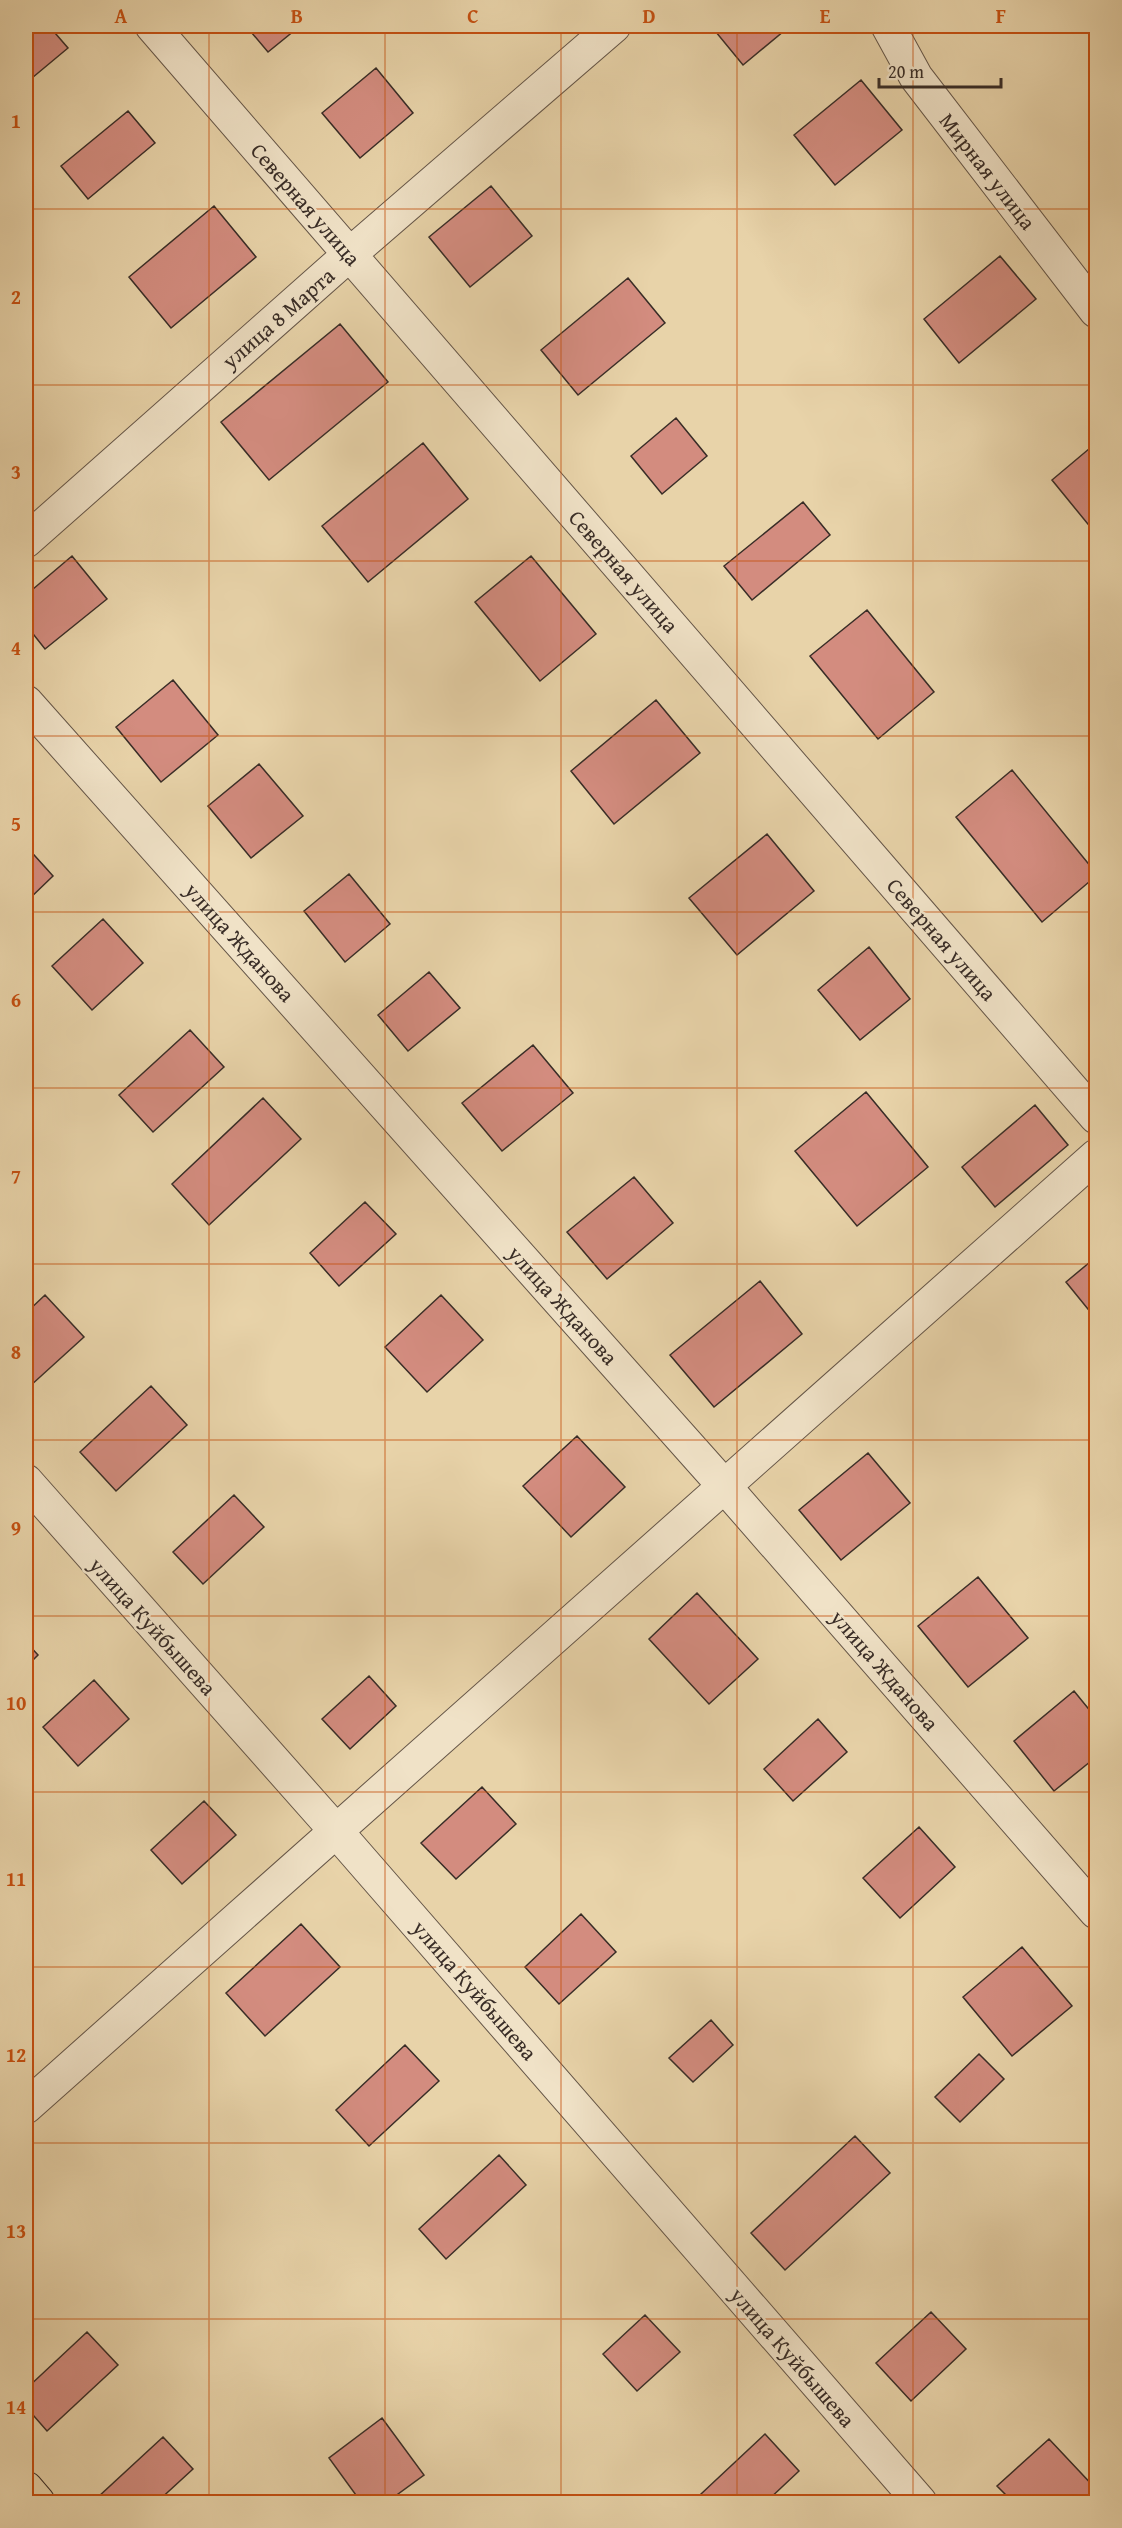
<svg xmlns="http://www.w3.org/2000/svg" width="1122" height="2528" viewBox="0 0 1122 2528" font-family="'Gentium Book Plus',serif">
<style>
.building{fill:#d38c7f;stroke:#392d27;stroke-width:1.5}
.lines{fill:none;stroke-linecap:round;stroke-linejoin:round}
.minor-casing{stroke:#655648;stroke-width:35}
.major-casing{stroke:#392d27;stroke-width:35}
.minor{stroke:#f0e2c7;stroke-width:33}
.major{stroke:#e8d3a9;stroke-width:33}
.grid{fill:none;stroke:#c55011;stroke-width:1.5;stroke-opacity:0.55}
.labels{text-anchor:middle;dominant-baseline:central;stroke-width:5;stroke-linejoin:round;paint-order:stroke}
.street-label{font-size:22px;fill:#392d27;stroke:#f0e2c7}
.neatline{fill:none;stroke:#c55011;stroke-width:2}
.grid-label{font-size:20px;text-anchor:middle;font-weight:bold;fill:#c55011}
</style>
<rect width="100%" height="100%" fill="#e8d3a9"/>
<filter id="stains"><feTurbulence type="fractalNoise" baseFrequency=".00333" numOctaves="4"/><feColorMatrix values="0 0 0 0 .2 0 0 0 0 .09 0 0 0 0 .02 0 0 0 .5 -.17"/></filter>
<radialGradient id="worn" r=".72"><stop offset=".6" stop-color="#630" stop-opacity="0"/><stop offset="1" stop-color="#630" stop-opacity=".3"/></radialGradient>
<path class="building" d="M26,26H49L68,48L26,83Z
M246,26H300L268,52Z
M711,26H790L743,65Z
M376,68L413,113L360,158L322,113Z
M861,80L902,130L835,185L794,135Z
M128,111L155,143L88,199L61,166Z
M491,186L532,236L470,287L429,237Z
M214,206L256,257L171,328L129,277Z
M1000,256L1036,299L959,363L924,319Z
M628,278L665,323L578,395L541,350Z
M340,324L388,382L269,480L221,422Z
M676,418L707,456L662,494L631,456Z
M423,443L468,499L368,582L322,526Z
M1096,443V534L1052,480Z
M803,502L830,535L752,600L724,566Z
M72,556L107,599L45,649L26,625V595Z
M531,556L596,634L540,681L475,602Z
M867,610L934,692L878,739L810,656Z
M173,680L218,735L161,782L116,727Z
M656,700L700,753L614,824L571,771Z
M259,764L303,816L251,858L208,806Z
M1012,770L1096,873V876L1042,922L956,817Z
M767,834L814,891L737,955L689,898Z
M26,846L53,876L26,902Z
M349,874L390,924L345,962L304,911Z
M103,919L143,963L92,1010L52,966Z
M869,947L910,999L860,1040L818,990Z
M429,972L460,1008L408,1051L378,1015Z
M190,1030L224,1067L153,1132L119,1095Z
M533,1045L573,1093L502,1151L462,1103Z
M866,1092L928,1167L857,1226L795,1151Z
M263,1098L301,1139L209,1225L172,1184Z
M1035,1105L1068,1145L995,1207L962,1167Z
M634,1177L673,1223L607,1279L567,1232Z
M365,1202L396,1234L339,1286L310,1253Z
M1096,1257V1319L1066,1282Z
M760,1281L802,1334L714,1407L670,1355Z
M45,1295L84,1337L29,1387L26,1383V1313Z
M441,1295L483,1340L427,1392L385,1347Z
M151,1386L187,1425L116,1491L80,1452Z
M577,1436L625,1487L571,1537L523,1486Z
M868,1453L910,1503L841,1560L799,1510Z
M234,1495L264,1527L203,1584L173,1552Z
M978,1577L1028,1638L968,1687L918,1626Z
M697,1593L758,1659L709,1704L649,1639Z
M26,1642L38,1655L26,1667Z
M369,1676L396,1706L350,1749L322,1719Z
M94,1680L129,1719L78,1766L43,1727Z
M1074,1691L1096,1718V1757L1054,1791L1014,1741Z
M818,1719L847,1752L793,1801L764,1769Z
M482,1787L516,1824L456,1879L421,1843Z
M204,1801L236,1835L182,1884L151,1850Z
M919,1827L955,1867L900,1918L863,1878Z
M581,1914L616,1952L559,2004L525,1967Z
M301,1924L340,1967L265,2036L226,1993Z
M1022,1947L1072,2006L1012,2056L963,1997Z
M711,2020L733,2045L693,2082L669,2058Z
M405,2045L439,2081L369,2146L336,2110Z
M979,2054L1004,2079L960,2122L935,2097Z
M855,2136L890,2173L785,2270L751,2233Z
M499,2155L526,2185L446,2259L419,2229Z
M931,2312L966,2349L911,2401L876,2363Z
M645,2315L680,2352L637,2391L603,2354Z
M87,2332L118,2365L47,2431L26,2407V2389Z
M382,2418L424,2475L387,2502H361L329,2458Z
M765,2434L799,2471L766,2502H709L701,2494Z
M163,2437L193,2469L157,2502H102L97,2498Z
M1049,2439L1096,2489L1081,2502H1013L997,2486Z"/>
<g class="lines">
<g class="minor-casing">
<path id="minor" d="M152,26L1096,1117
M888,26L916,77L1096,311
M26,541L350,254L614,26
M26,702L726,1488L1096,1912
M26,1481L336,1831L920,2502
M26,2107C382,1789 741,1474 1096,1156"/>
</g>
<g class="major-casing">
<path id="major" d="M26,2488L38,2502"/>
</g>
<use href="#minor" class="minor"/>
<use href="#major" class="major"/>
</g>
<path class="grid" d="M209,26V2502M385,26V2502M561,26V2502M737,26V2502M913,26V2502M26,209H1096M26,385H1096M26,561H1096M26,736H1096M26,912H1096M26,1088H1096M26,1264H1096M26,1440H1096M26,1616H1096M26,1792H1096M26,1967H1096M26,2143H1096M26,2319H1096"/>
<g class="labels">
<g class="street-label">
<text transform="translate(988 171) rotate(52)">Мирная улица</text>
<text transform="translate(306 204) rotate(49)">Северная улица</text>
<text transform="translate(278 318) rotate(-41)">улица 8 Марта</text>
<text transform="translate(624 571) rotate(49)">Северная улица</text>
<text transform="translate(942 939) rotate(49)">Северная улица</text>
<text transform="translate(240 942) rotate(48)">улица Жданова</text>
<text transform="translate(563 1305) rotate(48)">улица Жданова</text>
<text transform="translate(153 1626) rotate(48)">улица Куйбышева</text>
<text transform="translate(885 1670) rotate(49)">улица Жданова</text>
<text transform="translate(475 1990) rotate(49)">улица Куйбышева</text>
<text transform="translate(793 2357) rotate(49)">улица Куйбышева</text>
</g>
</g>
<rect width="1122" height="2528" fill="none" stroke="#e8d3a9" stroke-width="66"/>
<path d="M879 78v9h122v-9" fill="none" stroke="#392d27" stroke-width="3"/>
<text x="888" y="78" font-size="18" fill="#392d27" stroke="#f0e2c7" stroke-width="4.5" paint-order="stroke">20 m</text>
<rect x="33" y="33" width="1056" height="2462" class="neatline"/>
<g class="grid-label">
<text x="121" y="23">A</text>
<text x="297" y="23">B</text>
<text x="473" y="23">C</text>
<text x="649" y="23">D</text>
<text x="825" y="23">E</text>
<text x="1001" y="23">F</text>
<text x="16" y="128">1</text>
<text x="16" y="304">2</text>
<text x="16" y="479">3</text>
<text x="16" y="655">4</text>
<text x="16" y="831">5</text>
<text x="16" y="1007">6</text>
<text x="16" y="1183">7</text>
<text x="16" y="1359">8</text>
<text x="16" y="1535">9</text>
<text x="16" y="1710">10</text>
<text x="16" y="1886">11</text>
<text x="16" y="2062">12</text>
<text x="16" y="2238">13</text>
<text x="16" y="2414">14</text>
</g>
<rect width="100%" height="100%" filter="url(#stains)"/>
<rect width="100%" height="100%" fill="url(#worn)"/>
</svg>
